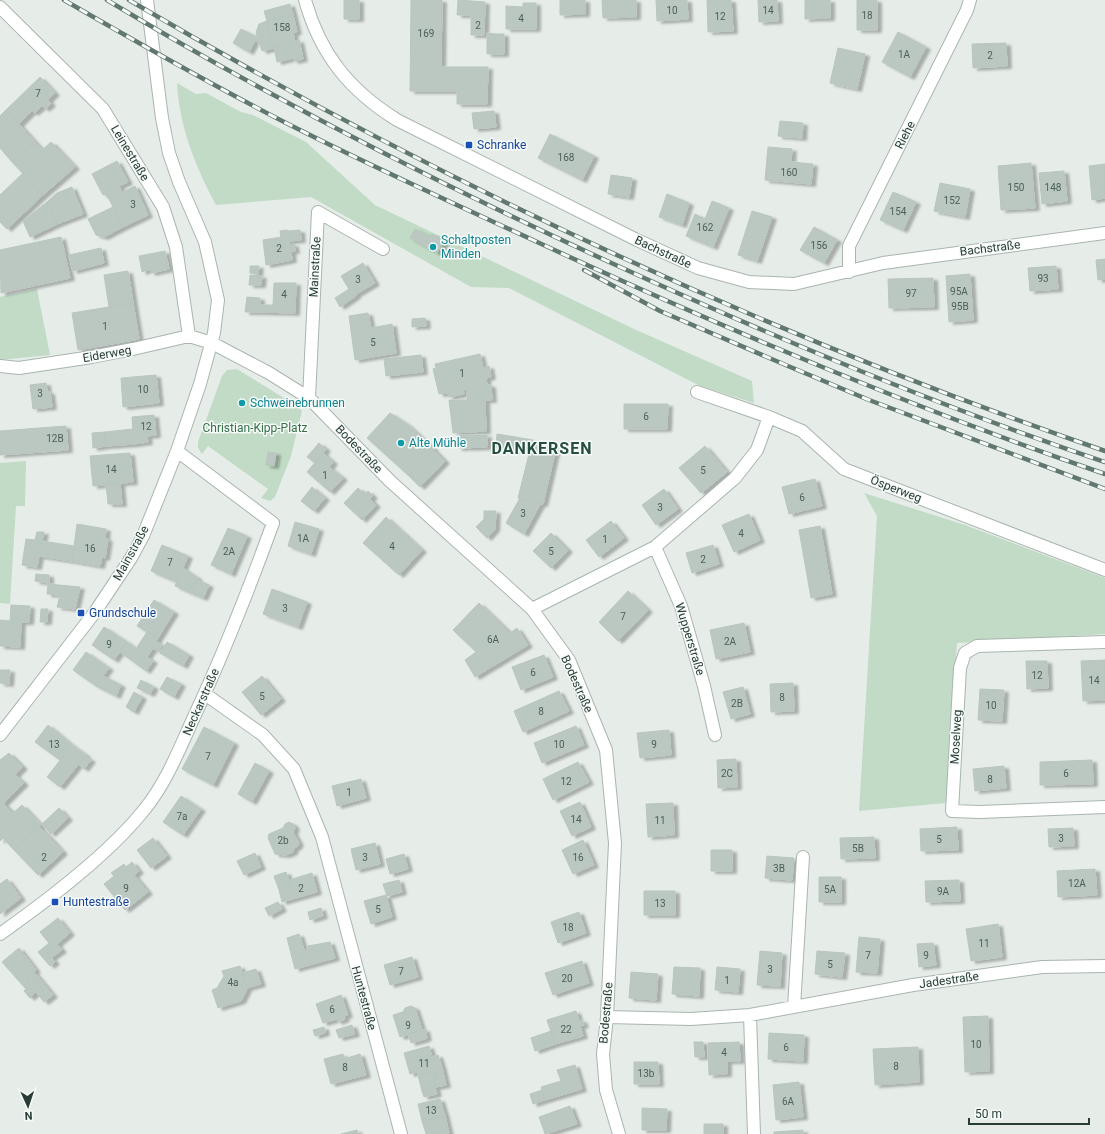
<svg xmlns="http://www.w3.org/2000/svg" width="1105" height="1134" viewBox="0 0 1105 1134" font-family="Roboto,sans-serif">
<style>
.green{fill:#c1dbc6}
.building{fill:#bbc8c2;stroke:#b9c6bf;filter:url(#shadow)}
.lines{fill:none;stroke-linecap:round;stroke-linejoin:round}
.minor-casing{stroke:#a9b5af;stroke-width:14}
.minor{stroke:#fff;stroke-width:12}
.rail-casing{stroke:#617870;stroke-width:4.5}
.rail{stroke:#f6faf8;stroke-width:3;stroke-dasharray:9;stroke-linecap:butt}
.transit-dot{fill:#1a4fb4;stroke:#f6faf8;stroke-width:1.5}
.culture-dot{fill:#0f9aa8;stroke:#f6faf8;stroke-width:1.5}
.labels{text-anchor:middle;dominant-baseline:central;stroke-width:3;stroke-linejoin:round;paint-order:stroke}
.number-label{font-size:10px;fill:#4c6058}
.street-label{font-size:12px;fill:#273d35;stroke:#f6faf8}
.transit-label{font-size:12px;fill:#164399;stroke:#f6faf8;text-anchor:start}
.culture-label{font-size:12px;fill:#0d838f;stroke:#f6faf8;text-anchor:start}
.park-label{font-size:12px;fill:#357047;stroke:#f6faf8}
.district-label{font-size:16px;font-weight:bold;letter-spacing:1px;fill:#254d40;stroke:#f6faf8}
</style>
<defs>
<filter id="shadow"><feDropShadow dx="4.5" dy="2.5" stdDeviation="1" flood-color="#0004"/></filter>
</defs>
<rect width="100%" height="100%" fill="#e6ede9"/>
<path class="green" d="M177,83L196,94L206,93L241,112L253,115L306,142L375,205L634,329L752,381L754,403L700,386L509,288L471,287L311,197L216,205C196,168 179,126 177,83Z
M37,289L50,355L0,360V297Z
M237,369L297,406L302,411L291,456L275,497L270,501L261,498L268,489L208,446L202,454L198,448V442L222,376L227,370Z
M26,461L25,506H16L10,604L0,603V463Z
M864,493L965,525L1105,578V634L957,643L946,803L859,811L877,516Z"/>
<path class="building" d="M344,0H359V19H344Z
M411,0H442L441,67H488L487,104H457V91H410Z
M458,0L485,2L484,35H471V15H457Z
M560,0H585V14L560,15Z
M602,0H636V17L603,18Z
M656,0H687L688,19L657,21Z
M707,0H731L733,31L708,32Z
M758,0H777L778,21L759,22Z
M805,0H830V18L805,19Z
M857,0H877V30H857Z
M523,3H536V29H506V6L523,7Z
M290,4L293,15L267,21L264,11Z
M293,15L297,32L293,33L295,42L274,48L267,21Z
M267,21L274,48L262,51L260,44L258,45L257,40H259L256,33L259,24Z
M241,29L257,37L249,52L233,43Z
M898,32L926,47L910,77L882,62Z
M487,33L495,34V54H487Z
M495,34H504V54H495Z
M299,40L303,59L294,61L293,58L277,62L274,48Z
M1006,43L1007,66L973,68L972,44Z
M838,48L865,54L857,89L830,83Z
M40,77L55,93L48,100L51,104L45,109L42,106L34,113L32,111L19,124L6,110Z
M6,110L35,142L12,162L0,148V116Z
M494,111L496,127L474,129L472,113Z
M780,121L803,123L802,138L778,136Z
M550,134L594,156L582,180L538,158Z
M35,142L42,150L51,142L75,167L43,195L12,162Z
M768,147L792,149L791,162L813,164L811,184L765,180Z
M117,161L128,182L119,186L122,192L109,199L106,194L103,195L92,174Z
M1031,163L1035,208L1001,210L998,166Z
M1105,164V198L1092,200L1089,166Z
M1064,171L1067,201L1042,204L1039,173Z
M23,173L43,195L7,229L0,222V195Z
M611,175L632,178L629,197L608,194Z
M940,183L970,189L965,217L934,211Z
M135,186L148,215L123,227L109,199Z
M72,187L83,214L57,224L47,202L57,193Z
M893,192L916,202L903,230L880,220Z
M667,194L689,203L682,225L659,217Z
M712,201L729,208L713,247L686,236L695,214L705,219Z
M47,202L57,224L30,237L23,221Z
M113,207L123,227L104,237L96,235L88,219Z
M752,211L772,217L757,261L738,255Z
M814,227L837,240L824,263L800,250Z
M415,229L430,237L432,234L444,241L437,253L410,238Z
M287,230L288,231L300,230L301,240L289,241L288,236L281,238L280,231Z
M288,236L290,245L294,244L295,251H291L292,260L266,265L263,240Z
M61,237L70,278L1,293L0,250Z
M101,248L104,263L73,271L69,255Z
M165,251L169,269L151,273L150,269L142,272L139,256Z
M1105,259V279L1098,280L1096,260Z
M363,263L375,283L353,296L341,276Z
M250,266H259L258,274L250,273Z
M1056,266L1058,289L1030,291L1028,268Z
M128,271L133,303L109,307L104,275Z
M970,274L973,320L949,322L946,276Z
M250,275L262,276L261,285H249Z
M933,278L934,307L889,308L888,279Z
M274,283H296L295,313L260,312V305H273Z
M349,289L353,296L356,294V296L340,307L335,298Z
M247,297L260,298V312H245Z
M133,303L139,339L78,350L72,313Z
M368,313L371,328L392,324L396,353L355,360L349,316Z
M425,318L426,326L412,327V319Z
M480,354L483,368L489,366L491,377L486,378L487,385H491L492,400H467V389L463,390L464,394L449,397L448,393L439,394L433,369L436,368L435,364Z
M421,355L423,372L386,376L384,359Z
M156,375L159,403L123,407L121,378Z
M46,383L47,392H50L52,407L33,409L30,385Z
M449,400H485L486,431L453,433Z
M624,404H668L667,429H624Z
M390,413L407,424L434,449L409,476L367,438Z
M154,415L156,435L147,436L148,442L134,444L132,417Z
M66,426L68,450L0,455V431Z
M133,429L134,444L106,446L105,432Z
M105,432L106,446L93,448L92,433Z
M497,434L533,440L530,452L496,447Z
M458,435H487V447L458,448Z
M532,442L556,448L543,504L518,498Z
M319,443L326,449L315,463L307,457Z
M705,446L727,472L701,493L679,468Z
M434,450L445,461L420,487L409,476Z
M268,452L276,453L274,466L266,465Z
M130,453L133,482L93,486L90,456Z
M323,453L333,462L329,467L343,478L330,492L307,472Z
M815,479L822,506L789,514L782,487Z
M120,483L122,504H108L106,484Z
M312,487L325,498L314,511L301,501Z
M358,488L365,494L368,491L373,496L370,499L376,505L362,520L344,503Z
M664,489L678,509L656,525L642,505Z
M520,498L541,503L524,534L506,523Z
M484,511H496L495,529L487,538L476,527L484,519Z
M749,514L760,540L734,552L722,525Z
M386,517L422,550L399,575L363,543Z
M611,521L624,538L599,557L586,540Z
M295,522L319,529L311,554L288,546Z
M77,524L106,529L105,539H108L105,558L102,557L100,566L72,561Z
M820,526L832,594L811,598L799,530Z
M228,528L247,536L231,574L211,565Z
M37,532H44L42,541L74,546L72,561L39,556L37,567L22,565L26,539L35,540Z
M551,533L568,550L551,568L533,551Z
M162,545L188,556L177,582L151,571Z
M713,545L719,564L692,573L686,553Z
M183,568L198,578L191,593L175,586Z
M36,574L49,575V583L35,581Z
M197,580L209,585L203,598L191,593Z
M48,584L80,587L75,609L57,607L60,595L47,594Z
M272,589L307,602L298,627L263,614Z
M628,591L648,610L618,641L599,622Z
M154,600L174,612L158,638L137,626Z
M479,603L510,633L517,628L528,645L475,677L465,660L476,652L453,630Z
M11,605L30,606L29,622H21L20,647L0,646V620L10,621Z
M41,609H48L47,622H40Z
M744,623L750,652L716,659L710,630Z
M104,627L127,642L114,660L92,645Z
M147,632L158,638L156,641L162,645L159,652L141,641Z
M141,641L153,648L147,657L153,661L146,671L120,652L127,642L136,649Z
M167,642L189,655L183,666L160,653Z
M86,652L109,668L103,676L121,685L116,696L96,686L73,670Z
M544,655L553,677L521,690L512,667Z
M1105,660V700L1083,701L1081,661Z
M1026,661H1047L1048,688L1027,689Z
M0,670H10L9,684L0,683Z
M262,676L281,699L261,715L242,692Z
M167,677L181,684L174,697L160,689Z
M141,680L154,687L150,694L137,688Z
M793,683L794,711L771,712L770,684Z
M743,687L750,714L731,719L723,692Z
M980,689L1004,690L1002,721L978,720Z
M559,691L569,711L523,732L514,711Z
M134,692L142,697L134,712L126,707Z
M48,725L72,745L60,760L35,742Z
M576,726L584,745L542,763L534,743Z
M204,727L234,743L213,785L182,769Z
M669,730L671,755L640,758L637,733Z
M72,745L86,755L60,787L47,777Z
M9,753L23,767L15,775L24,783L3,804L0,800V760Z
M85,756L91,760L84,769L78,764Z
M736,759L737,787L718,788L717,760Z
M1092,760L1093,784L1040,785V762Z
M578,762L589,782L553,800L543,779Z
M255,763L269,771L252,802L238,794Z
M1004,766L1006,788L975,791L973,769Z
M361,779L366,798L337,806L332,786Z
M181,796L201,809L183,835L163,822Z
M0,800L13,813L22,805L41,825L14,850L3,838L0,841Z
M580,802L591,827L572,836L560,811Z
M673,803L674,835L648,837L646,804Z
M59,808L68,818L51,834L42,824Z
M289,822L293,824L295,828L293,832L299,843L297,847L294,848L293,852L286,855L275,854L268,838L269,834L283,828L285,824Z
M39,826L63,852L38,875L14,850Z
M957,827L958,850L921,851L920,829Z
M1073,828L1074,846L1049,847L1048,829Z
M874,837L875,858L841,859L840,838Z
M153,838L167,856L151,868L137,850Z
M583,840L594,865L573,874L562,850Z
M375,843L380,864L356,870L351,849Z
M711,850H732V871H711Z
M255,853L261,867L244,875L237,861Z
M404,854L408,869L390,874L386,859Z
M767,856L794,858L792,880L765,878Z
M132,862L139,871L134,875L148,892L125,910L104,884L114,876L111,873L124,864L126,867Z
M1095,869L1097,895L1058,897L1057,871Z
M286,872L291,886L279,890L274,876Z
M312,873L317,892L282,902L279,890L291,886L289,880Z
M819,877H841V902H819Z
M7,879L21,898L0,914V884Z
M399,880L402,892L387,896L383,884Z
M959,880L960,901L926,902L925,881Z
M644,891H675V915H644Z
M386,895L392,917L371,924L364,901Z
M278,902L282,909L269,916L265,908Z
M321,908L323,916L310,920L308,912Z
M579,912L586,933L558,943L551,922Z
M58,918L70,933L57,944L62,950L51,958L43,948L49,943L40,932Z
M998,924L1002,957L971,961L966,929Z
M299,934L304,950L309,949L308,946L330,942L335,958L295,969L287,938Z
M859,937L880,939L877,973L856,972Z
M933,943L936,965L919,967L917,944Z
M19,948L36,970L26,978L31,985L36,981L41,987L30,998L24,991L26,989L2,962Z
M43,948L55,962L50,966L38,952Z
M760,951L782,953L780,986L757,985Z
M817,951L845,953L842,977L815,974Z
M412,957L418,977L390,985L384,965Z
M582,961L589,983L553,995L545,973Z
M240,966L247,989L241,1001L218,1008L212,990L217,988L224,976L222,971Z
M674,967L700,968L699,996L672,994Z
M717,967L740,969L738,992L715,990Z
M256,969L261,984L247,988L242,973Z
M34,972L44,984L41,987L36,981L31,985L26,978Z
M631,972L658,974L656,1000L629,998Z
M44,984L53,995L44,1002L36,992Z
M341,995L348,1015L344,1016L345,1019L338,1022L337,1019L323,1023L316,1004Z
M411,1006L415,1008L422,1030L400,1037L393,1015L403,1012L405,1008Z
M576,1011L579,1021L582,1020L584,1025L580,1026L583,1036L555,1044L547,1020Z
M988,1016L989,1071L965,1072L963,1017Z
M352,1025L355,1034L339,1038L336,1030Z
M324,1027L325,1033L315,1036L313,1030Z
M425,1029L427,1038L422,1040L419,1031Z
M419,1031L422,1040L411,1043L408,1034Z
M551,1031L555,1044L535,1051L531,1038Z
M769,1033L804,1035L803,1061L768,1059Z
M694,1042H703L704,1057H695Z
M739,1042L740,1061H727V1074L709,1075L708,1043Z
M429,1046L432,1057L438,1055L442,1068L418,1075L417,1072L410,1074L404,1053Z
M918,1047L919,1082L875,1085L873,1049Z
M343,1054L344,1059L360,1054L366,1075L331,1084L324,1059Z
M634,1062H658L659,1084H634Z
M575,1065L582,1089L545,1100L541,1087L561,1081L557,1070Z
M442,1068L446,1085L435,1087L434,1079L437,1078L435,1071Z
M435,1071L437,1078L434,1079L435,1087L422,1091L418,1075Z
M799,1082L803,1117L776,1120L773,1085Z
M435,1087L437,1094L424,1097L422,1091Z
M542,1090L545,1100L533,1104L530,1094Z
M440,1099L445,1116L422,1121L418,1104Z
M570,1106L577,1124L545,1134L539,1117Z
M642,1108L667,1109L666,1130H642Z
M445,1116L449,1133L426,1134L422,1121Z
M704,1124H723V1134H704Z
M357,1130L358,1134H341Z
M803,1130V1134H774V1132Z"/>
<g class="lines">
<g class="minor-casing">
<path id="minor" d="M305,0C320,54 349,90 397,120L637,240L698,268L749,282L794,284L883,263L1105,233
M0,7L103,109L163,207L176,247L189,336
M849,272V246L967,10L970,0
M0,366L19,368L92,357L133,349L189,336L212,343L269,373L309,398L390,481L532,609L569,660L606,750L615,843L607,1017L603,1054L606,1090L619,1134
M697,392L769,417L802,431L844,469L1105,570
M309,398L318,212L383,249
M655,547L681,606L704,686L715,735
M532,609L655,547L735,478L757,450L769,417
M1105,642L977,646L965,653L960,668L952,811L980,812L1105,807
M205,694L263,735L294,769L322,837L401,1134
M0,735L95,612L131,558L143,536L177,451L200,384L214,333L218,300L205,242L179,182L169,153L162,118L147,0
M0,934C48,900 108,855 144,810C166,783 179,750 193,719C223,655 249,589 273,523L177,451
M794,1007L803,857
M750,1015L754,1134
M607,1017L691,1019L750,1015L913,985L1042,967L1105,966"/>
</g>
<use href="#minor" class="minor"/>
<g class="rail-casing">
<path id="rail" d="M64,0C140,44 217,88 296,128C375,168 455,204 535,241C722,328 911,407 1105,474
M107,0C268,97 437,183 607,261C770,336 935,405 1105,462
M129,0C439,182 765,334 1105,451
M584,270L660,311L788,366L869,400L1105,489"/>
</g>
<use href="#rail" class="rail"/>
</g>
<g class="transit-dot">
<rect x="465" y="141" width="8" height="8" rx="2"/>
<rect x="77" y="609" width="8" height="8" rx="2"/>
<rect x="51" y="898" width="8" height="8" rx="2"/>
</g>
<g class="culture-dot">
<circle cx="433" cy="247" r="4"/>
<circle cx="242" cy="403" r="4"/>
<circle cx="401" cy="443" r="4"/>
</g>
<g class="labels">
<g class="number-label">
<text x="672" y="10">10</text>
<text x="768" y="10">14</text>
<text x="867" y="15">18</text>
<text x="720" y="16">12</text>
<text x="521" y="18">4</text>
<text x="478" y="25">2</text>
<text x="282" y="27">158</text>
<text x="426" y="33">169</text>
<text x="904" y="54">1A</text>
<text x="990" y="55">2</text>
<text x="38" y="93">7</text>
<text x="566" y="157">168</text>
<text x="789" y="172">160</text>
<text x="1016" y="187">150</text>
<text x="1053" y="187">148</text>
<text x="952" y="200">152</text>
<text x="133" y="204">3</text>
<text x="898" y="211">154</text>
<text x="705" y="227">162</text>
<text x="819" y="245">156</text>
<text x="279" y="248">2</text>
<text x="1043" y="278">93</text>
<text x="358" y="279">3</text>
<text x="959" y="291">95A</text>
<text x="911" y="293">97</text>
<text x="284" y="294">4</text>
<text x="960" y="306">95B</text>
<text x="105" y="326">1</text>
<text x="373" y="342">5</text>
<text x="462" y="373">1</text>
<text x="143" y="389">10</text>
<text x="40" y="393">3</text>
<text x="646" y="416">6</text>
<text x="146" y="426">12</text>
<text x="55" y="438">12B</text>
<text x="111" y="469">14</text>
<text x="703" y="470">5</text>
<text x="325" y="475">1</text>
<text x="802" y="497">6</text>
<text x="660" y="507">3</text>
<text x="523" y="513">3</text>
<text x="741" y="533">4</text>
<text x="303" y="538">1A</text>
<text x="605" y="539">1</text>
<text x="392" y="546">4</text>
<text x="90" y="548">16</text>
<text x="229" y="551">2A</text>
<text x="551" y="551">5</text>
<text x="703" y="559">2</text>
<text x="170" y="562">7</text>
<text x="285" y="608">3</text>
<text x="623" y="616">7</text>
<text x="493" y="639">6A</text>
<text x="730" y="641">2A</text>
<text x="109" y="644">9</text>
<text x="533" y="672">6</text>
<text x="1037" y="675">12</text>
<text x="1094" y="680">14</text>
<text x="262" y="696">5</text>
<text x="782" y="697">8</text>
<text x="737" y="703">2B</text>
<text x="991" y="705">10</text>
<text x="541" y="711">8</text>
<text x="54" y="744">13</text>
<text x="559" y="744">10</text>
<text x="654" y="744">9</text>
<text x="208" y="756">7</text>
<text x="727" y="773">2C</text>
<text x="1066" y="773">6</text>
<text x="990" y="779">8</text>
<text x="566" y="781">12</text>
<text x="349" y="792">1</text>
<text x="182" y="816">7a</text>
<text x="576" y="819">14</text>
<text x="660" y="820">11</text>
<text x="1061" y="838">3</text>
<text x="939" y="839">5</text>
<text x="283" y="840">2b</text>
<text x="858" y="848">5B</text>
<text x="44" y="857">2</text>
<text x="365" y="857">3</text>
<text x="578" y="857">16</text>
<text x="779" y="868">3B</text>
<text x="1077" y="883">12A</text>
<text x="126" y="888">9</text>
<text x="301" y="888">2</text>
<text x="830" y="889">5A</text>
<text x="943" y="891">9A</text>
<text x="660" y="903">13</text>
<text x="378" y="909">5</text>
<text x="568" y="927">18</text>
<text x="984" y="943">11</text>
<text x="868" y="955">7</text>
<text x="926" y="955">9</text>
<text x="830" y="964">5</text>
<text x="770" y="969">3</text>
<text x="401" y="971">7</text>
<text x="567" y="978">20</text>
<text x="727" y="980">1</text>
<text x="233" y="982">4a</text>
<text x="332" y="1009">6</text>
<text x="408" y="1025">9</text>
<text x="566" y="1029">22</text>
<text x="976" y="1044">10</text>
<text x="786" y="1047">6</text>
<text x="724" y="1052">4</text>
<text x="424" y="1063">11</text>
<text x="896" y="1066">8</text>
<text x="345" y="1067">8</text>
<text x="646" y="1073">13b</text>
<text x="788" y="1101">6A</text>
<text x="431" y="1110">13</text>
</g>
<g class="street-label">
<text transform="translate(905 135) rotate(-63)">Riehe</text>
<text transform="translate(130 153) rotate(59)">Leinestraße</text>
<text transform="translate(990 248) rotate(-7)">Bachstraße</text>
<text transform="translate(663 252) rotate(25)">Bachstraße</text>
<text transform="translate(315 267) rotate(-87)">Mainstraße</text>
<text transform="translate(107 354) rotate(-10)">Eiderweg</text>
<text transform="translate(359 449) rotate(46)">Bodestraße</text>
<text transform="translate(896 489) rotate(21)">Ösperweg</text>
<text transform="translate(131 553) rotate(-61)">Mainstraße</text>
<text transform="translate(690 639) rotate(73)">Wupperstraße</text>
<text transform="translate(577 684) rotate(66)">Bodestraße</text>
<text transform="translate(201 702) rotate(-66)">Neckarstraße</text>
<text transform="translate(956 737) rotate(-87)">Moselweg</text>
<text transform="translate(949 980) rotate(-8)">Jadestraße</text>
<text transform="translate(364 998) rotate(75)">Huntestraße</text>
<text transform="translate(606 1013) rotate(-85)">Bodestraße</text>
</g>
<g class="transit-label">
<text x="477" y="145">Schranke</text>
<text x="89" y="613">Grundschule</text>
<text x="63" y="902">Huntestraße</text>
</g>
<g class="culture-label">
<text x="441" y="240">Schaltposten<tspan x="441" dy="14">Minden</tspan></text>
<text x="250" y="403">Schweinebrunnen</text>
<text x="409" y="443">Alte Mühle</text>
</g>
<g class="park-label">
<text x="255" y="428">Christian-Kipp-Platz</text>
</g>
<g class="district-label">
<text x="542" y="448">DANKERSEN</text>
</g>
</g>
<g transform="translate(28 1106) rotate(177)" stroke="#f6faf8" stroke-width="3" paint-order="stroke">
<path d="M0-3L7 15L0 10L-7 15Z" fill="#273d35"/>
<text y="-6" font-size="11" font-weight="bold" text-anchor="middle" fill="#273d35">N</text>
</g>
<path d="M969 1118v6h120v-6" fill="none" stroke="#273d35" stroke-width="2"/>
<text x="975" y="1118" font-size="12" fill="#273d35" stroke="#f6faf8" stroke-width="3" paint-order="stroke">50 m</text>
</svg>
